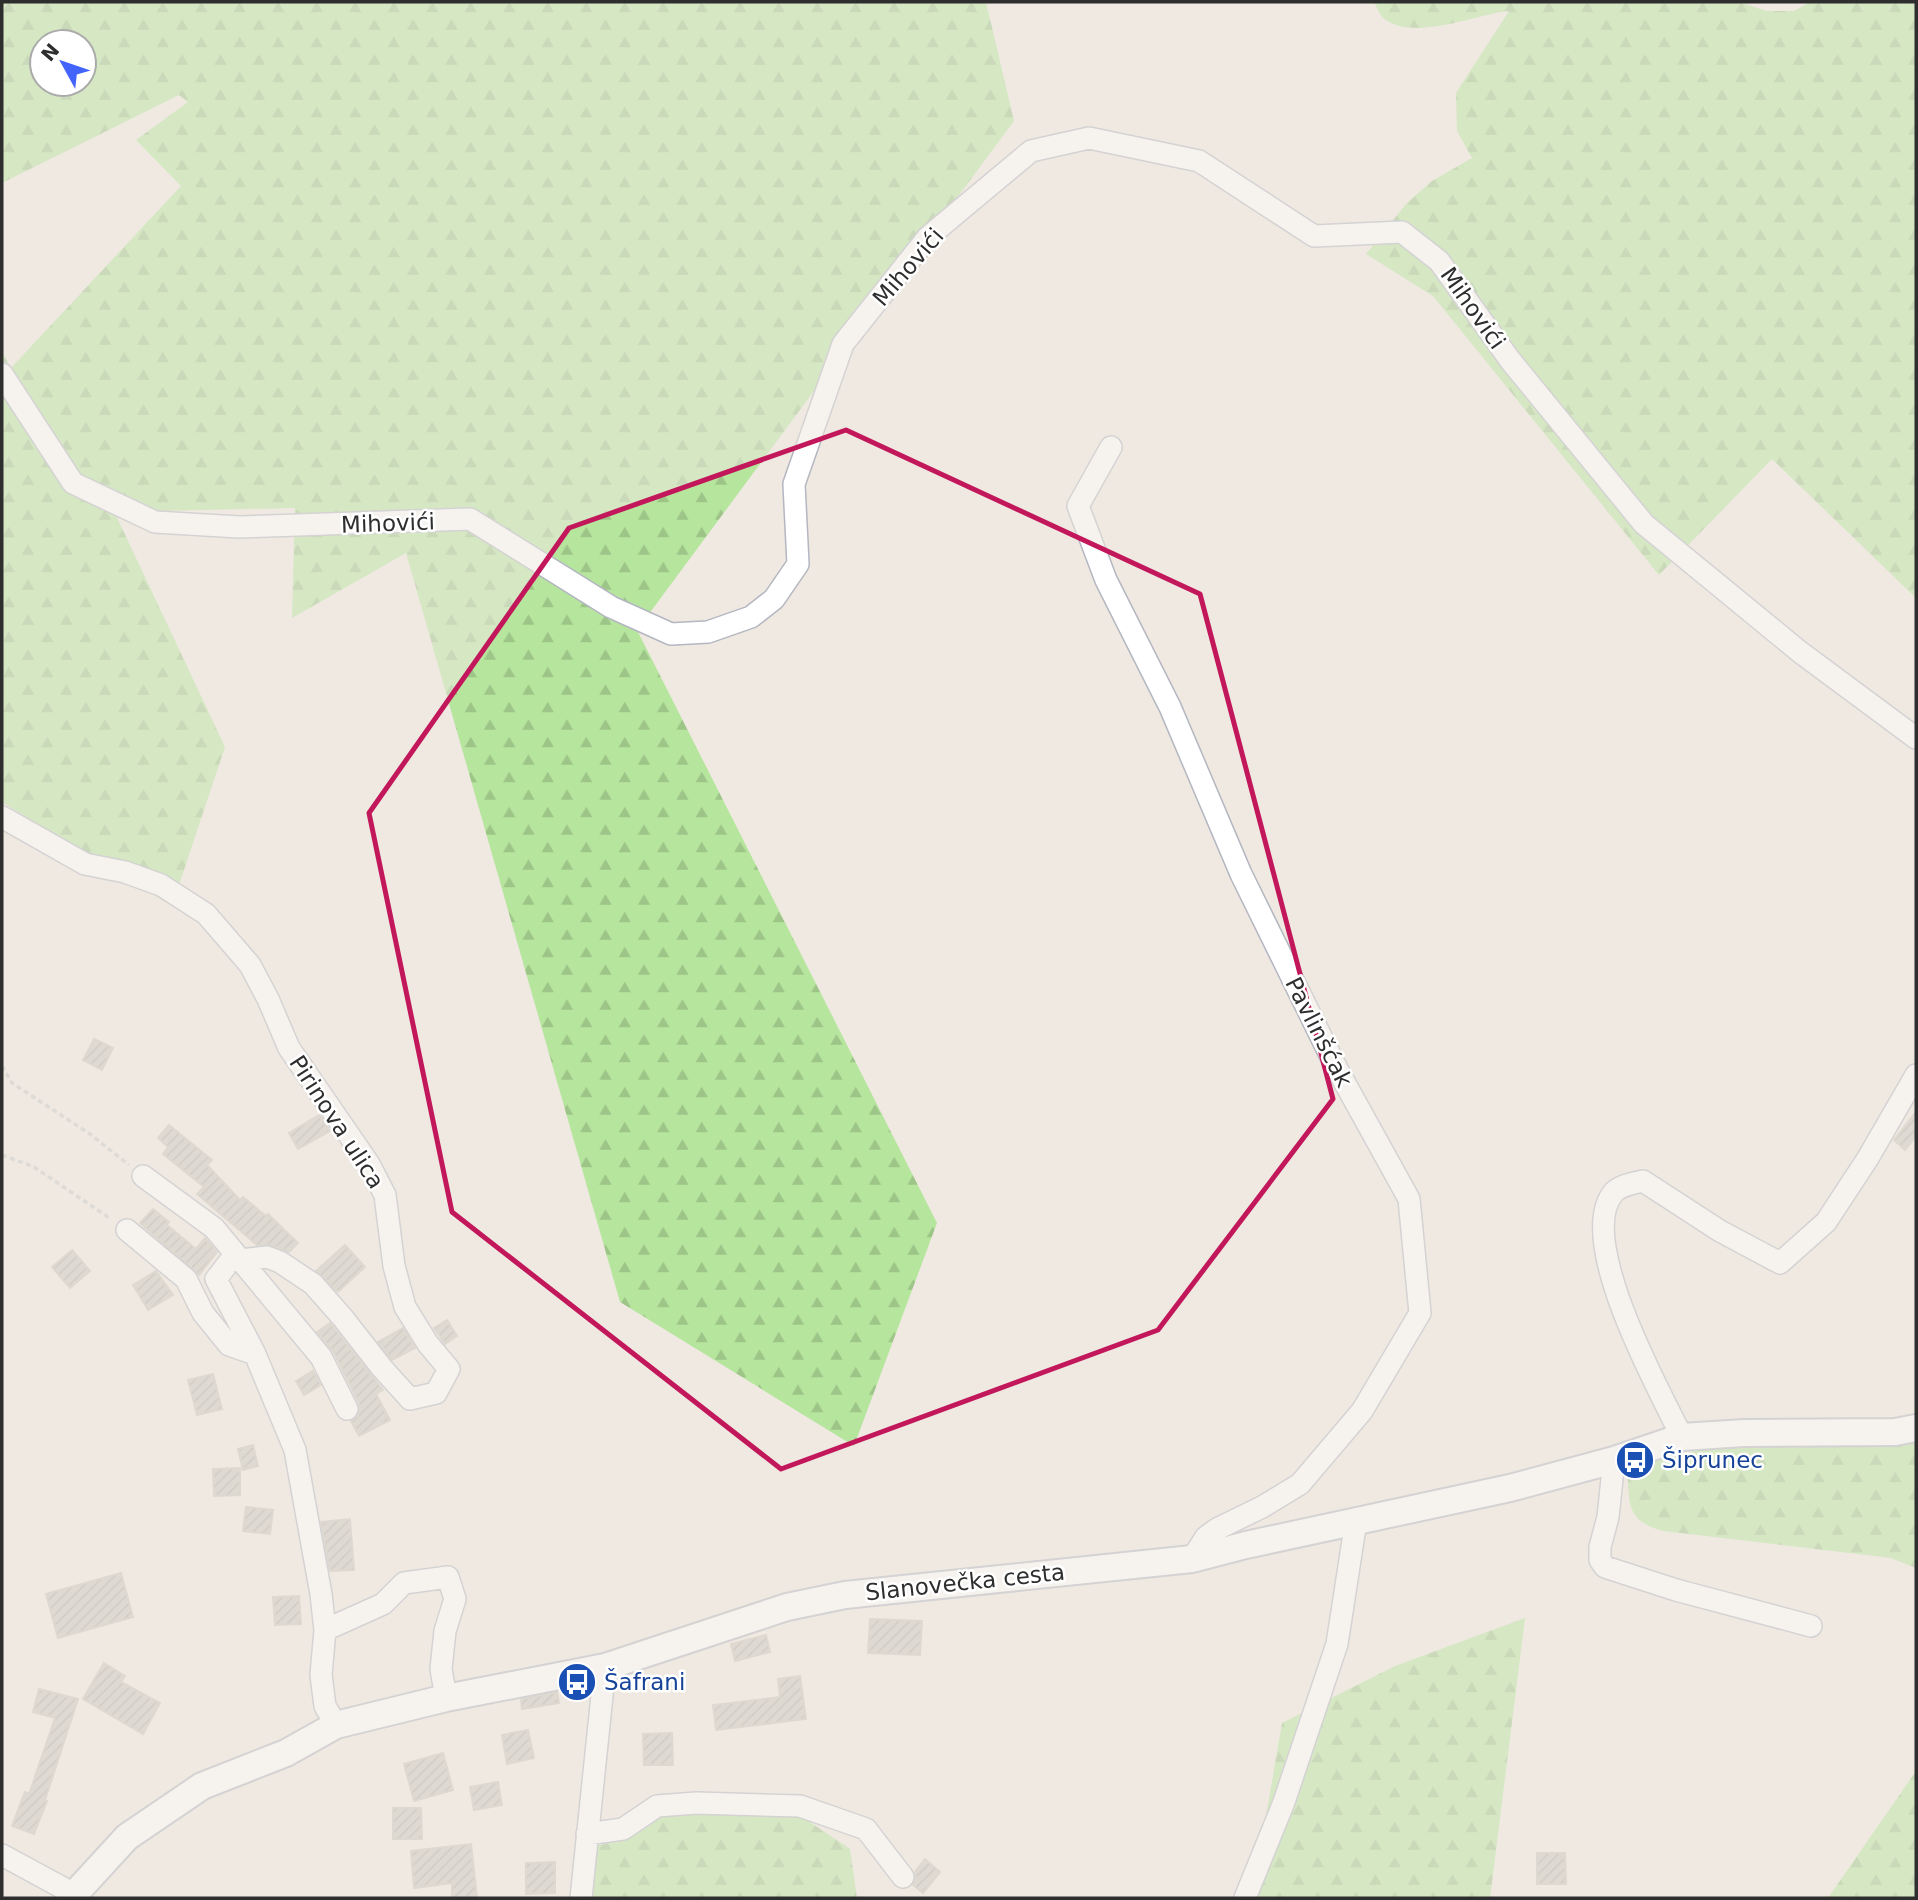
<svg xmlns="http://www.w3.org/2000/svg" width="1918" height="1900" viewBox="0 0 1918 1900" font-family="'DejaVu Sans',sans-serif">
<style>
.forest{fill:url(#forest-firs);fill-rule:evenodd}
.building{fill:url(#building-hatch);stroke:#cbc5ba;stroke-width:2}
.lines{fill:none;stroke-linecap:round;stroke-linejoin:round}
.minor-casing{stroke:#b4b7c1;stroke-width:24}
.tertiary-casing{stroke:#b4b7c1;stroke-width:30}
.path{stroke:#c9c9c9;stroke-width:3.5;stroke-dasharray:5 3.5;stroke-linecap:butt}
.minor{stroke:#fff;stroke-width:21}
.tertiary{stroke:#fff;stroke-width:26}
.marked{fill:none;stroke:#c2185b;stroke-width:5;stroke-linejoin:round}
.labels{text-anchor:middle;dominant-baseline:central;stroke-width:5;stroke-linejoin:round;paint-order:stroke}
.street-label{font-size:23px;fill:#2e2e2e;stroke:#fff}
.transit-label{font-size:23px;fill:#164399;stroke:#fff;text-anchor:start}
</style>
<defs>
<pattern id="forest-firs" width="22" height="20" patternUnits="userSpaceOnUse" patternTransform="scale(1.75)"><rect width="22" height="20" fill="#b6e59e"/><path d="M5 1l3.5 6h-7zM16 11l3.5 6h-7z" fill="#9dc588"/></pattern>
<pattern id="building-hatch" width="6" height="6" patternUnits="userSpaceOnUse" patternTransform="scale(1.75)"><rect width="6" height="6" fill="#cbc7bf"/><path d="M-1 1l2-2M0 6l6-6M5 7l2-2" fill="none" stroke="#afaba4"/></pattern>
</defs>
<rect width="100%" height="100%" fill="#efe9e1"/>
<path class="forest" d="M2,2H986L1014,121L637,630L937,1223L854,1446L620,1302L406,553L292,618L295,508L160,511L105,492L225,747L172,906L2,802V352L11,368L181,186L136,140L188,102L179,95L2,183ZM42,42H84V84H42Z
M1374,2H1740L1766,11H1794L1810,2H1916V598L1772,459L1659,575L1433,296L1366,254L1406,204L1432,181L1472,158L1457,131L1456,93L1509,11C1476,14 1417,41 1386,20C1380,17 1377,7 1374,2Z
M1721,1444H1916V1568L1891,1558L1663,1531C1625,1520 1630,1504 1627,1469Z
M1525,1618L1490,1898H1252L1282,1723L1395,1666Z
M1916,1771V1898H1828Z
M729,1810L801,1816L850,1849L857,1898H590L594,1846L620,1841L660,1815Z"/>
<path class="building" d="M94,1039L113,1048L102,1070L83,1060Z
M1916,1112V1136L1905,1150L1894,1140Z
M319,1115L330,1131L298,1149L289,1133Z
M169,1125L212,1160L207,1165L240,1200L243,1197L266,1216L268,1214L298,1243L289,1252L271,1245H257L197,1194L204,1187L163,1154L168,1147L158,1138Z
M153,1209L169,1222L167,1225L196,1249L205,1238L217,1252L199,1275L140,1223Z
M345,1245L365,1267L338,1292L316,1271Z
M72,1250L90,1271L70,1288L52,1267Z
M156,1271L173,1295L148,1310L133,1285Z
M447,1320L457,1336L445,1344L434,1328Z
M330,1323L383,1390L376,1394L390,1420L359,1436L351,1421L358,1416L359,1403L333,1351L317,1332Z
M403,1328L415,1348L392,1360L378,1342Z
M313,1371L321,1385L304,1395L296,1381Z
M213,1374L222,1409L197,1415L188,1380Z
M253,1445L258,1466L243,1470L238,1449Z
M240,1468V1495L214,1496L213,1469Z
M246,1507L273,1510L270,1534L243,1531Z
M350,1519L354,1570L330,1571L321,1522Z
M121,1573L133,1617L58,1638L46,1594Z
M299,1596L301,1624L275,1625L273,1597Z
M870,1619L922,1621L920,1655L868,1653Z
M766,1635L770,1652L735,1661L731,1644Z
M104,1663L125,1676L121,1682L160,1703L143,1734L83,1699Z
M800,1676L806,1719L716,1730L713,1705L780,1697L778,1679Z
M39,1689L78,1699L45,1800L47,1801L34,1834L12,1826L25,1792L29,1794L55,1718L33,1712Z
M557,1692L559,1703L522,1709L521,1699Z
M528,1730L534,1758L507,1764L502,1735Z
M672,1733L673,1765H644L643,1734Z
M443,1753L453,1790L414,1801L404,1764Z
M498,1782L502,1805L474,1810L470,1787Z
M393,1808H421L422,1839H393Z
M471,1844L477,1898H452V1883L414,1888L411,1851Z
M1537,1853H1565L1566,1884H1537Z
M925,1859L940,1872L923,1893L913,1885L916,1876L915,1872Z
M555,1862V1893L526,1894V1863Z"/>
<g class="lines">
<g class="minor-casing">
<path id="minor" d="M2,374L73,483L155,522L239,527L470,519L611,607L671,634L708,632L751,617L774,599L798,564L794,484L843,344L928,237L1031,151L1089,138L1199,161L1314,236L1402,232L1439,261L1510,360L1644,524L1800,652L1916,738
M1111,447L1078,506L1106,580L1170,707L1241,874L1336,1067L1409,1199L1420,1313L1362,1411L1300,1484L1262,1507L1217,1529L1206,1537L1192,1559
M2,817L85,864L125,872L161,885L206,914L250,965L268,999L289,1048L369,1164L385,1195L394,1266L405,1307L428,1344L449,1369L436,1393L410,1399L382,1368L343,1318L313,1284L280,1262L267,1257L230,1261L216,1279L255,1354L295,1450L321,1594L325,1630L321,1675L325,1706L336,1725
M143,1176L214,1228L321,1357L347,1409
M127,1230L186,1279L203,1313L229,1345L255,1354
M1682,1437C1659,1390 1574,1238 1614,1192C1621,1185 1634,1183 1643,1181L1720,1231L1780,1263L1826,1222L1868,1158L1916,1075
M1614,1460L1608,1517L1600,1547V1560L1605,1567L1676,1590L1811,1626
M325,1630L383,1604L404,1583L448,1577L455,1599L445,1631L441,1669L446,1698
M587,1834L623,1829L657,1806L696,1803L800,1806L866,1829L903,1877
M2,1855L74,1894
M581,1898L605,1667
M1245,1898L1284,1802L1337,1644L1356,1521"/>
</g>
<g class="tertiary-casing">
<path id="tertiary" d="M71,1898L127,1837L202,1786L286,1753L336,1725L446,1698L605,1667L787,1607L845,1595L1192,1559L1246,1545L1510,1488L1614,1460L1682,1437L1744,1433L1895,1432L1916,1428"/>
</g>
<path class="path" d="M2,1066L12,1083L90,1134L129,1165
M2,1155L34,1167L111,1219"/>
<use href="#minor" class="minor"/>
<use href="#tertiary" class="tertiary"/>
</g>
<path d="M0 0H1918V1900H0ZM846,430L1200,594L1333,1099L1158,1330L781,1469L452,1212L369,813L569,528Z" fill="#efe9e1" fill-opacity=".55" fill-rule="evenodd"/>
<path class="marked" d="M846,430L1200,594L1333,1099L1158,1330L781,1469L452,1212L369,813L569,528Z"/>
<defs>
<g id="bus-disc" transform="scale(2.0125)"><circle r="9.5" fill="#1a4fb4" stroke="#fff"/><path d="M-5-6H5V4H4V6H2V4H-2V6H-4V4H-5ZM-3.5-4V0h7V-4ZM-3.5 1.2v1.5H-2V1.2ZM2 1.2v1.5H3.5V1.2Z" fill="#fff"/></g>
</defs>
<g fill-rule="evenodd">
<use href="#bus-disc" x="1635" y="1460"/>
<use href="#bus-disc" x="577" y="1682"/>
</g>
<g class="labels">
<g class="street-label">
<text transform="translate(908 267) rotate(-49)">Mihovići</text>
<text transform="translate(1473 308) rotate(55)">Mihovići</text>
<text transform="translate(388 523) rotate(-2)">Mihovići</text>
<text transform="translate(1319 1032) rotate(63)">Pavlinšćak</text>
<text transform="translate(337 1122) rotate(57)">Pirinova ulica</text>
<text transform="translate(965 1582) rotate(-6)">Slanovečka cesta</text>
</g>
<g class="transit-label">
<text x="1662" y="1460">Šiprunec</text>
<text x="604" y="1682">Šafrani</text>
</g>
</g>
<rect width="1918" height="1900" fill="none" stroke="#2e2e2e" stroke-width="7"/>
<g transform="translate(63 63) rotate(310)"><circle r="33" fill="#ffffff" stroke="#ababab" stroke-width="2"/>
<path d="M0-5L12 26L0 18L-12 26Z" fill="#4264fb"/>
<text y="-10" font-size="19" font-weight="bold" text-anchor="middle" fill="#2e2e2e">N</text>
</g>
</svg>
